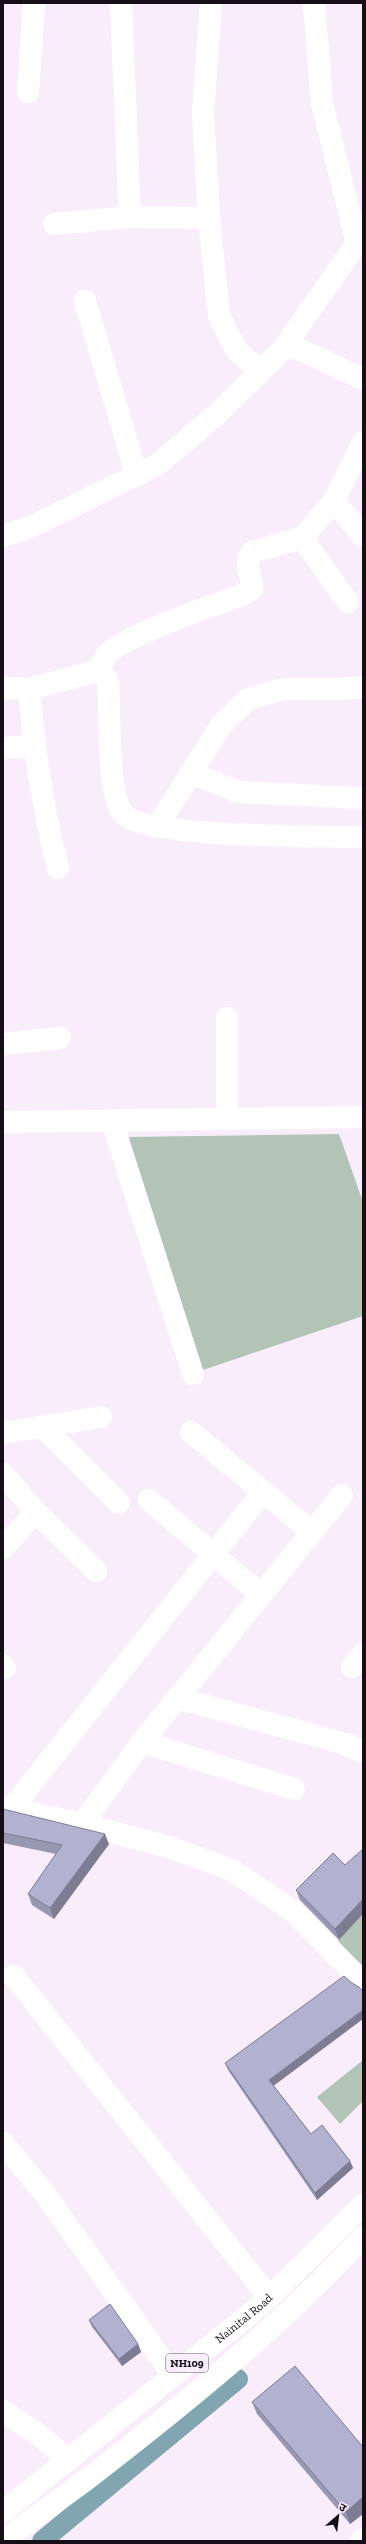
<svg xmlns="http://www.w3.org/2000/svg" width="366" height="2544" viewBox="0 0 366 2544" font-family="'Zilla Slab','Noto Sans Devanagari',serif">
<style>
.green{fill:#b1c4b6}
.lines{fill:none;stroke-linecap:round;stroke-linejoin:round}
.canal{stroke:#81a6b2;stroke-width:20}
.minor{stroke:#fff;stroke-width:22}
.major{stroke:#fff;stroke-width:22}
.highway{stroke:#fff;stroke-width:22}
.wall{fill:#9998b3}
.shaded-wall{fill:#7d7c92}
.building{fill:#b2b1d0;stroke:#7d7c92}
.labels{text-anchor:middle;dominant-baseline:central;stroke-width:3.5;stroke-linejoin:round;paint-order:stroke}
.shield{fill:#f9edfc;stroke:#5a525c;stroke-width:1}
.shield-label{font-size:11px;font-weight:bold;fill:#160f18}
.street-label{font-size:12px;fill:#160f18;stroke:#f9edfc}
</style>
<rect width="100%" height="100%" fill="#f9edfc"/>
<path class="green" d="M339,1134L363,1202V1316L197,1372L127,1137Z
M363,1914V1972L338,1941Z
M363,2060V2101L340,2124L317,2097Z"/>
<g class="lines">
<path class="canal" d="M42,2541L238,2379"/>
<path class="minor" d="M121,3L130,217
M211,3L203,113L209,218L219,316L237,351L261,371
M28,92L34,3
M54,224L130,217L209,218
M85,301L137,476
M283,349L357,243L322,103L314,3
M334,501L363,536
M3,536L33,526L157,465L216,415L283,349L296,348L363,379
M302,538L348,602
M100,670C102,666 103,660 106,656C120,636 218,604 244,594L252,589C252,574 243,566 252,552L302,538L334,501L363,442
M3,688L29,689L100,670L108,681C110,709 107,792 122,812C141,839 324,836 363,837
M29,689C34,750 43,809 58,868
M3,748L34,746
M191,773L239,792L363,798
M157,827L222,724L248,699L284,689H338L363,687
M227,1018V1119
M3,1044L60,1038
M112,1121L193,1374
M43,1427L119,1503
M191,1432L312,1532
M3,1433L101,1417
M3,1474L36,1512L96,1571
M149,1500L261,1595
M3,1548L36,1512
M3,1665L5,1668
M352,1667L363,1654
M177,1698L346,1744L363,1752
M142,1742L294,1789
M3,1807L82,1824L172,1848L232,1870L293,1911L363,1982
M11,1809L262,1493
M82,1824L142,1742L342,1495
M14,1976L269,2297
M3,2143L45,2194L173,2375
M3,2411L39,2435L69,2460
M361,2541L363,2539"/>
<path class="major" d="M3,1122L363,1117"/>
<g class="highway">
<path id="s1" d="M3,2512L261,2305L363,2205"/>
<path d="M3,2541C30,2520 59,2500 86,2480C183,2405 279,2328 363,2237"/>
</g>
</g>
<path class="wall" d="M3,1809L109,1844L54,1919L32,1905L28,1894L56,1854L3,1843Z
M333,1853L339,1940L300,1900L296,1890Z
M225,2063L274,2086L311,2134L350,2161L353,2168L317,2200L228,2070Z
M89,2320L138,2344L141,2352L122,2366L92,2327Z
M252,2402L363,2447V2514L350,2524L257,2414Z"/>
<path class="shaded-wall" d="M105,1834L109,1844L54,1919L50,1908Z
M363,1899V1914L339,1940L335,1929Z
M363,2010V2019L272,2087L269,2080Z
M350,2161L353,2168L317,2200L315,2193Z
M138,2344L141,2352L122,2366L119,2359Z
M363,2497V2514L350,2524L346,2512Z"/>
<path class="building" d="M3,1809L105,1834L50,1908L28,1894L62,1845L3,1833Z
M363,1849V1899L335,1929L296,1890L333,1853L345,1865Z
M344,1976L352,1983L359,1987L363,1991V2010L269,2080L311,2134L322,2125L350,2161L315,2193L225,2063Z
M110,2304L138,2344L119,2359L89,2320Z
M295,2366L363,2447V2497L346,2512L252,2402Z"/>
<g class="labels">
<rect class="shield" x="166" y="2354" width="42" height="18" rx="3"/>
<g class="shield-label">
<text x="187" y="2363">NH109</text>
</g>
<g class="street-label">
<text stroke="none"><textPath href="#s1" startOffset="309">Nainital Road</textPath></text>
</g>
</g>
<rect width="366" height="2544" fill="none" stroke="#160f18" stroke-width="8"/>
<g transform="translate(338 2516) rotate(28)" stroke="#f9edfc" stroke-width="3" paint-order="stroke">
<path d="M0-3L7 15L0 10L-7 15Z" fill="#160f18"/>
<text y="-6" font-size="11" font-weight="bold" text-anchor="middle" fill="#160f18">उ</text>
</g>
</svg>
